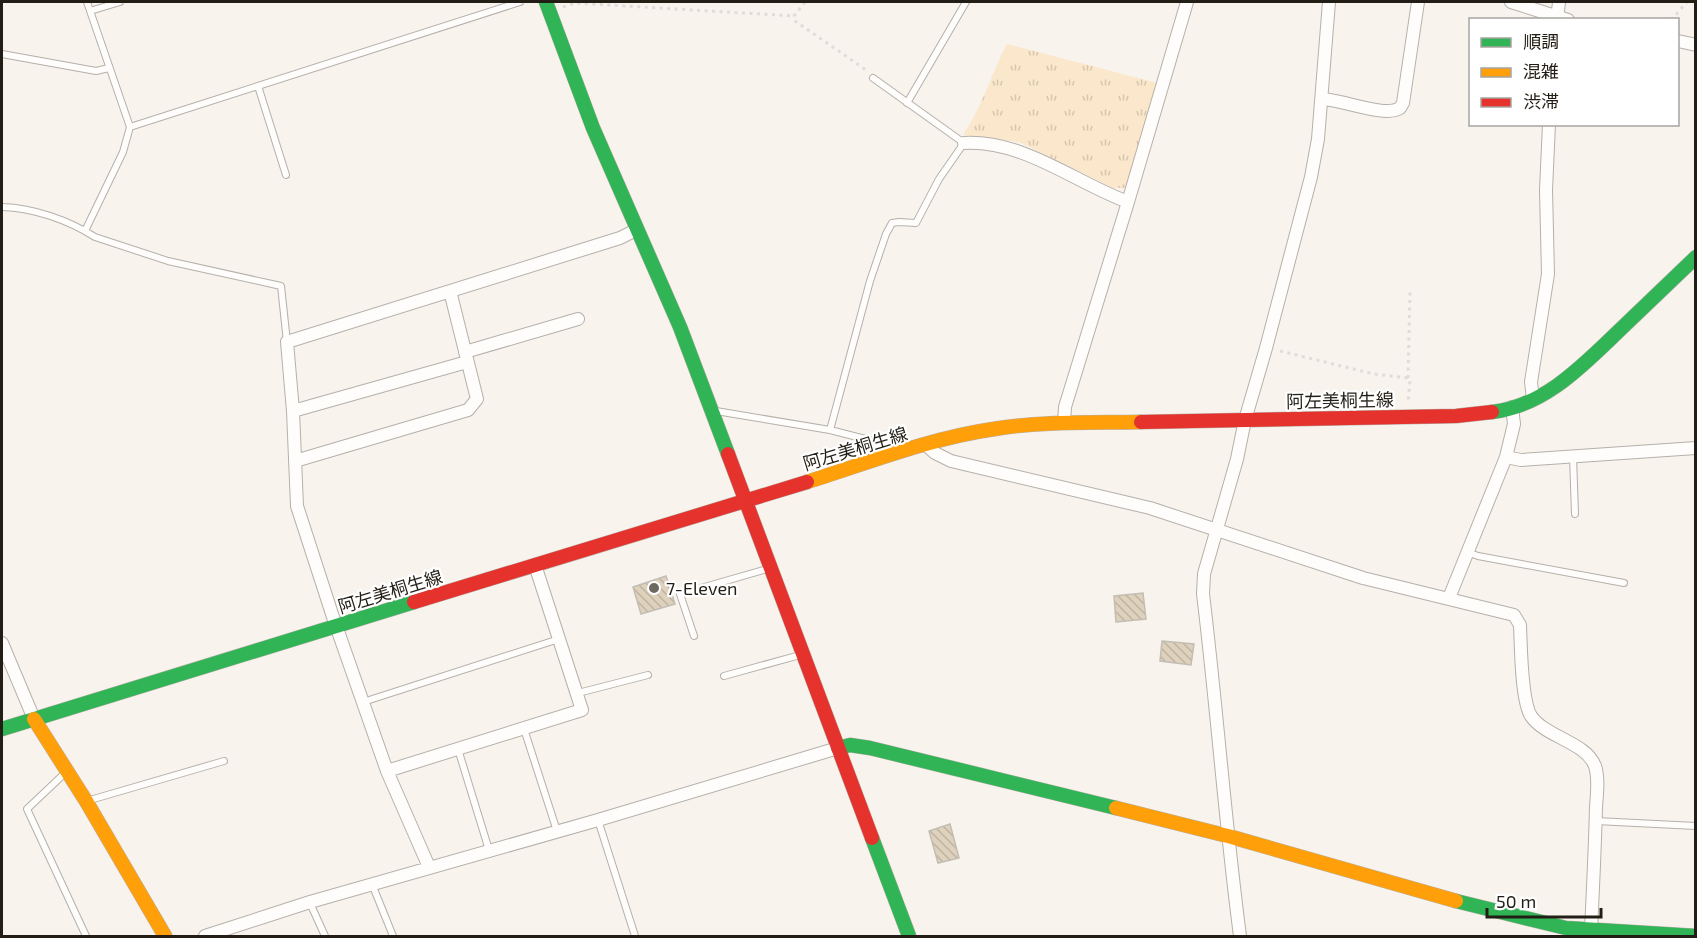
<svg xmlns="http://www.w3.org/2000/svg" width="1697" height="938" viewBox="0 0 1697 938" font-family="'Exo 2','Noto Sans JP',sans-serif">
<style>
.grass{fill:url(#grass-tufts)}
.building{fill:url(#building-back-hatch);stroke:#c2bdb5;stroke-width:1.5}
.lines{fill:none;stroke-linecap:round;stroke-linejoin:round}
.lane-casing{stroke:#b5b0a9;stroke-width:8}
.street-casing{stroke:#b5b0a9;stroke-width:14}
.fast-casing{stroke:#b5b0a9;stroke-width:15}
.slow-casing{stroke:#b5b0a9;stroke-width:15}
.jam-casing{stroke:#b5b0a9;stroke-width:15}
.path{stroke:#dedddb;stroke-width:3;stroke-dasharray:3 4.5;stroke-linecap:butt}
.lane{stroke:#fefdfc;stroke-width:6}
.street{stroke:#fefdfc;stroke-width:12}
.fast{stroke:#30b455;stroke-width:14}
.slow{stroke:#ff9f0a;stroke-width:14}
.jam{stroke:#e5322d;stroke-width:14}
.poi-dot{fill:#6e6960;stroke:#fff;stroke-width:2}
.labels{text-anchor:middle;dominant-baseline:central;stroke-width:4.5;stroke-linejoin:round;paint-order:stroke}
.street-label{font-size:18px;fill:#231e15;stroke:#fff}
.poi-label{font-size:18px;fill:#231e15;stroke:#fff;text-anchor:start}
</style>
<defs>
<pattern id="grass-tufts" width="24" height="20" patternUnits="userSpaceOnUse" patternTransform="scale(1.5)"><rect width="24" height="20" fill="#fbe7cb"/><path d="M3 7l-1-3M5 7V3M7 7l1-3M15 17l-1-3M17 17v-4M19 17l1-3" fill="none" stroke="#d7c6ad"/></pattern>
<pattern id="building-back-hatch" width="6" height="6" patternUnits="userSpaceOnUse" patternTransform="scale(1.5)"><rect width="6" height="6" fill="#dfd2bd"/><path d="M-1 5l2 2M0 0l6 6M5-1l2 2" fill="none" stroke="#bfb4a2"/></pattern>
</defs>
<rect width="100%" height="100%" fill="#f8f3ec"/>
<path class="grass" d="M1007,44L1157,83L1126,188H1113L1019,142L963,135C982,108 991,74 1007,44Z"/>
<path class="building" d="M666,576L675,604L641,614L633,587Z
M1143,593L1146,619L1116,622L1114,596Z
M1162,641L1194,644L1191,665L1160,661Z
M950,824L959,858L938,863L929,831Z"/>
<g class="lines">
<g class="lane-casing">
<path id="lane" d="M90,11L120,2
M2,54L96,71L109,68
M258,86L286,175
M907,103L966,2
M130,127L520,2
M2,207C34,208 68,220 95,237L168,261L281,286L287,342
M85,231L123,152L130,127L87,2
M716,411L830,430L877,442L890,453
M830,430L870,281L886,234L892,223L899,222L916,223L939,179L964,143L873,78
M1573,456L1575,514
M1467,552L1478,556L1624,583
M694,636L680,594L767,569
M724,676L800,655
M578,693L648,675
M363,702L559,639
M524,729L557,831
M458,749L489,850
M64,774L27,809L86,936
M90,800L224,761
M598,820L635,936
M1596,821L1696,826
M372,884L393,936
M310,903L325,936"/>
</g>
<g class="street-casing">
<path id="street" d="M1511,2L1568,20
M1557,20L1559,2
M1678,41L1696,45
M1321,99C1341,99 1385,118 1400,108L1403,103L1418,2
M964,143C1024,140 1074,182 1128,202
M465,352L578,319
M1533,399L1531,382L1548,274L1546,190L1549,124
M293,411L467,362
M1064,423L1065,407L1128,202L1187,2
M926,445L935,453L951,461L1150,508L1363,578L1514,615L1520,625C1521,646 1521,700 1531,716C1545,737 1586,742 1595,766C1599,778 1597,794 1596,807C1595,848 1593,889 1591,930
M1506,457L1521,460L1696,448
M295,461L468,410L477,399L450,291
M1449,598L1506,457L1514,424L1512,407
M2,643L34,719
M387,771L582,710L535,565
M429,867L387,771L333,617L297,506L293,411L287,342L620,238L636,230
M205,936L310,902L598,820L838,748
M1240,936C1225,823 1217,708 1203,594L1204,574L1237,459L1245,420L1266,348L1311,177L1318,139L1329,2"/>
</g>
<g class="fast-casing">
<path id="fast" d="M546,2L593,128L680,327L728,454
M1492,412C1547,406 1587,361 1625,325C1649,302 1672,280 1696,257
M2,729L414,602
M838,748L850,745L870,748L1116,808
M872,838L909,936
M1456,901L1566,928L1696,936"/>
</g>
<g class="slow-casing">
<path id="slow" d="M807,482C867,463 931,438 994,429C1042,421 1092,423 1141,422
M34,719L86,801L165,936
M1116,808L1228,836L1456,901"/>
</g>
<g class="jam-casing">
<path id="jam" d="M1141,422L1456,416L1492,412
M728,454L872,838
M414,602L807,482"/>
</g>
<path class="path" d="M805,2L794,16L795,21L866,70
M563,7L575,3L794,16
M1671,20L1687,2
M1280,351L1374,374L1408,378L1410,381L1408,401
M1408,378L1410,291"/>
<use href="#lane" class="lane"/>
<use href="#street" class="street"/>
<use href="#fast" class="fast"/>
<use href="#slow" class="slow"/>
<use href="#jam" class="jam"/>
</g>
<circle class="poi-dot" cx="654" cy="588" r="6"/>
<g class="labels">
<g class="street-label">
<text transform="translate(1340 400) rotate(-1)">阿左美桐生線</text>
<text transform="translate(855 448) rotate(-17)">阿左美桐生線</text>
<text transform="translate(390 591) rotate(-17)">阿左美桐生線</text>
</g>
<g class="poi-label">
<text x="666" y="588">7-Eleven</text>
</g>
</g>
<rect width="1697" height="938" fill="none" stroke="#231e15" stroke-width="6"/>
<rect x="1469" y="18" width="210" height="108" fill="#ffffff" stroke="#a7a5a1" stroke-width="1.5"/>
<rect x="1481" y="38" width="30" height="9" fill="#30b455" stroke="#a7a5a1" stroke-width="1.5"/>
<text x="1523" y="48" font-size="18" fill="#231e15">順調</text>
<rect x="1481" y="68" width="30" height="9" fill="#ff9f0a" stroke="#a7a5a1" stroke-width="1.5"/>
<text x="1523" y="78" font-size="18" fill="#231e15">混雑</text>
<rect x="1481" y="98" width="30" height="9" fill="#e5322d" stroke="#a7a5a1" stroke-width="1.5"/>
<text x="1523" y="108" font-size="18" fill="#231e15">渋滞</text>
<path d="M1487 908v9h114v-9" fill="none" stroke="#231e15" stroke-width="3"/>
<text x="1496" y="908" font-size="18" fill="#231e15" stroke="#ffffff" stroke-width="4.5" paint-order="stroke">50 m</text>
</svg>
